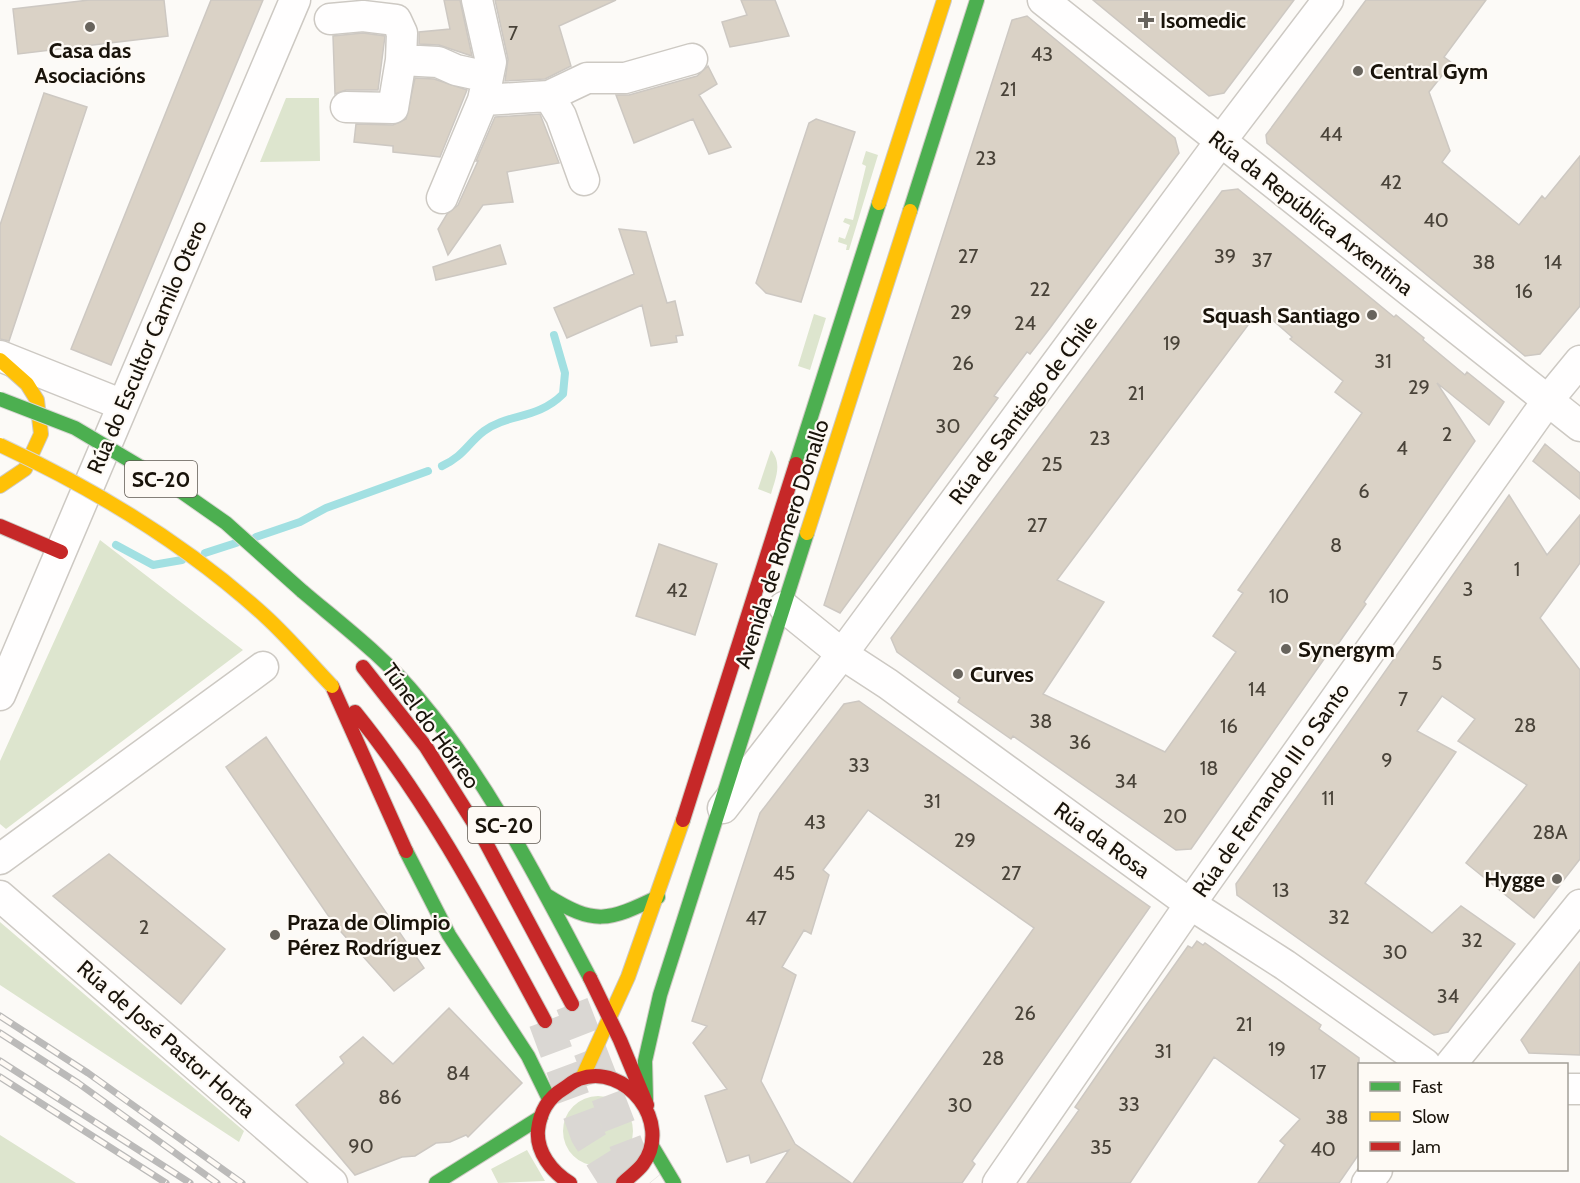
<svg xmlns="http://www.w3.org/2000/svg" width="1580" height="1183" viewBox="0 0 1580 1183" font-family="Cabin,sans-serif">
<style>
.green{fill:#dde5ce}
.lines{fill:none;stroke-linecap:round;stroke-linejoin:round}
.stream{stroke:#a2e0e2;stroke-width:8}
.building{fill:#dad2c6;stroke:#cdc8c2;stroke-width:1.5;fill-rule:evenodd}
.highway-tunnel{stroke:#dad7d3;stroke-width:33;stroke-dasharray:33 16;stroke-linecap:butt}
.street-casing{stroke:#cdc9c3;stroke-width:33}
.fast-casing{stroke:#cdc9c3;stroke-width:16}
.slow-casing{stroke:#cdc9c3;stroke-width:16}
.jam-casing{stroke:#cdc9c3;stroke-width:16}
.street{stroke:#fffefe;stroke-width:30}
.fast{stroke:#4caf50;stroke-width:14}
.slow{stroke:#ffc107;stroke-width:14}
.jam{stroke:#c62828;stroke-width:14}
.rail-casing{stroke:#bbbab9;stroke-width:7}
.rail{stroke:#fefaf5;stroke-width:4.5;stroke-dasharray:14;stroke-linecap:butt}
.fast-bridge-casing{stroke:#d9d8d4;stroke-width:16;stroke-linecap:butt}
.slow-bridge-casing{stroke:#d9d8d4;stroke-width:16;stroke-linecap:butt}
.fast-bridge{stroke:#4caf50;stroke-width:14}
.slow-bridge{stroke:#ffc107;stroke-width:14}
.poi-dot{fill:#68645d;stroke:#fefaf5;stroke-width:2}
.labels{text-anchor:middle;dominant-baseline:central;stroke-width:4.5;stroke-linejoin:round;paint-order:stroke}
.number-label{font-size:20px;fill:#494339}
.shield{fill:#fefaf5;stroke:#5e5850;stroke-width:1.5}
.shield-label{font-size:21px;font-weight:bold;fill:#19130a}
.poi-label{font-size:22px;font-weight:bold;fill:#19130a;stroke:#fefaf5;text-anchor:start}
.street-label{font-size:22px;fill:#19130a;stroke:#fefaf5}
</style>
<rect width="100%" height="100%" fill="#fcfaf7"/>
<path class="green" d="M286,98H319L320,161L260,162Z
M866,151L878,155L849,250H846L847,245L838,242L839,237L845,239L850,225L843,222L845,218L853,220L866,166L862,164Z
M814,314L826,318L810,370L798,366Z
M771,450C783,464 775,479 771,494L758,489Z
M100,540L243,650L6,829L0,824V761Z
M0,922L244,1131L239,1142L0,985Z
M563 1131a35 35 0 1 1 70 0a35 35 0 1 1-70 0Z
M0,1135L76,1183H0Z
M527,1150L545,1181L498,1183L491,1169Z"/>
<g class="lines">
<path class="stream" d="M442,466C464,456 468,443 484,431C508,413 537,420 563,394L565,373L554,335
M256,537L300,522L326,508L428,471
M116,545L153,565L182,560
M205,553L236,543"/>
</g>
<path class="building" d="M89,0H164L168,36L18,54L13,9Z
M211,0H263L111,365L71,349Z
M444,0H460L472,56L439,45L419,44V32L450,29Z
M495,0H616L559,26L571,66L545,79L505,81L508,59Z
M741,0H775L789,36L730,47L722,22L747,15Z
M1093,0H1294L1224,93L1209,96Z
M1366,0H1486L1444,57L1452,63L1429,92L1450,151L1442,162L1519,225L1542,196L1545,199L1580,156V306L1540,354L1525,356L1267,143L1266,135Z
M1027,16L1175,138L1179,153L1050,328L1030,354L1027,352L994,396L998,398L840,613L824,605L1012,20Z
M363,33L385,36L378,90H346L335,94L333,36Z
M708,66L717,84L699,95L731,147L709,154L693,119L634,143L616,95H629L697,76Z
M415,78L434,79L467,90L440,157L393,152V146L354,142L356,124L393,125L406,119Z
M44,93L87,107L9,341L0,339V225Z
M540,114L559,163L507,172L513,202L483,205L448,255L438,229L447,214L458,205L478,161H476L495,117Z
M816,119L855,132L801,302L766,293L756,283L809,123Z
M1238,189L1394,317L1396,315L1424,338L1423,340L1465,375L1467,372L1504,402L1489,425L1437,383L1475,441L1364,602L1366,604L1331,654L1329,652L1191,849L1176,850L1013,736L1011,739L958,702L960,698L897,652L891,638L1222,191ZM1260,309L1292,337L1290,339L1343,381L1335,392L1362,413L1238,590L1243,593L1213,636L1236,652L1165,752L1043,694L1104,602L1057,580Z
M619,229L646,232L667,303L675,301L683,335L676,336L677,342L651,346L642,305L567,338L554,308L634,274Z
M500,245L506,264L436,280L433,267Z
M1545,444L1580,473V499L1533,461Z
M1509,495L1547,555L1580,515V563L1540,618L1580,670V859L1534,918L1466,863L1527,785L1458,741L1475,719L1442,696L1417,731L1456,752L1365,883L1432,933L1461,906L1515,944L1448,1032L1434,1035L1237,895L1236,884Z
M659,544L717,564L695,635L636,616Z
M859,701L1150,907L972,1161L975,1164L962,1183H853L1034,928L868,810L823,870L829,875L811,934L804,930L782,967L796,975L761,1081L795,1144L851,1183H766L789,1150L751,1163L749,1155L727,1162L705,1096L727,1089L693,1043L707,1026L692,1021L760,813L844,704Z
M266,737L424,968L394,991L334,924L226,767Z
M109,854L225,949L181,1004L53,896Z
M1197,941L1203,945L1205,943L1321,1025L1319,1029L1359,1058V1154L1339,1183H1258L1285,1145L1280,1141L1300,1119L1214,1057L1130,1183H1027L1079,1110L1075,1107L1115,1049L1188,946L1192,948Z
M1580,962V1055L1529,1053L1521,1040Z
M449,1008L522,1083L468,1137L466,1135L450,1142L436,1143L415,1156L402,1157L355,1175L296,1105L344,1063L340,1057L363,1037L393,1064Z"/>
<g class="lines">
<path class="highway-tunnel" d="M572,1004L633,1162L650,1183
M545,1021L587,1135L617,1183"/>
<g class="street-casing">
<path id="street" d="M477,0L491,62L488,77
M1043,0L1580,426
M330,19L363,16L396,20L402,33L401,60L438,62L456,70L488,77L483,100L549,96L587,78H625L692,59
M549,96L561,116L584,180
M346,107L393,108L401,60
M442,198L483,100
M0,356L123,405
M784,607L842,654L888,684L1190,904L1285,965L1425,1064
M0,695L295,0
M723,808L842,654L1220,142L1328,0
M0,859L263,667
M0,896L332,1183
M1451,1064L1580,905
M1566,1089H1580
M998,1183L1200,890L1548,400L1580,361
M1367,1183L1377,1170"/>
</g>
<g class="fast-casing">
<path id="fast" d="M910,211L977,0
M796,464L879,203
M302,591C342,625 386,658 419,699C489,782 539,882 590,978
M406,851L449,935L528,1056L549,1099
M546,895C595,926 608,921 658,897
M646,1100L645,1061L660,995L807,533
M652,1146L674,1183
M436,1183L541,1117"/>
</g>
<g class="slow-casing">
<path id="slow" d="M879,203L944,0
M0,360L27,384L37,400L41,434L25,469L0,486
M807,533L910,211
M583,1076L628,977L683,820"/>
</g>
<g class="jam-casing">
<path id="jam" d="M0,526L61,552
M363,667L426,747L485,841L572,1004
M332,686L406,851
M355,712C432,807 487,914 545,1021
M683,820L796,464
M590,978L620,1040L647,1105
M570,1183C552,1172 536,1152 538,1130C540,1112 548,1098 563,1089C568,1086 573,1081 579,1079C626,1062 673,1123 643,1164C638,1171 629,1177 623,1183"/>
</g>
<use href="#street" class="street"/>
<use href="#fast" class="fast"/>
<use href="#slow" class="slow"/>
<use href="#jam" class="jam"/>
<g class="rail-casing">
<path id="rail" d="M0,1016L88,1073L242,1183
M0,1033L78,1083L217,1183
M0,1061L190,1183
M0,1077L166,1183"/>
</g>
<use href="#rail" class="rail"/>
<g class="fast-bridge-casing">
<path id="fast-bridge" d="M0,399L75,428L176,488L226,523L302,591"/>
</g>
<g class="slow-bridge-casing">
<path id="slow-bridge" d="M0,445C97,490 186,544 265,616C289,638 310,663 332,686"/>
</g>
<use href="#fast-bridge" class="fast-bridge"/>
<use href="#slow-bridge" class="slow-bridge"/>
</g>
<g class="poi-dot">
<path d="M1143 11h6v6h6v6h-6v6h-6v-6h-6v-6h6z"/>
<circle cx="90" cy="27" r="6"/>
<circle cx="1358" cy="71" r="6"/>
<circle cx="1372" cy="315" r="6"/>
<circle cx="1286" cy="649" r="6"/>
<circle cx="958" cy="674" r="6"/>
<circle cx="1557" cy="879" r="6"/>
<circle cx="275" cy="935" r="6"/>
</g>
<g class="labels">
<g class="number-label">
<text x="513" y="33">7</text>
<text x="1042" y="54">43</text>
<text x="1008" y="89">21</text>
<text x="1331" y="134">44</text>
<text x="986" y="158">23</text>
<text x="1391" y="182">42</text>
<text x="1436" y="220">40</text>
<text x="968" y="256">27</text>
<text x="1225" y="256">39</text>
<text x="1262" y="260">37</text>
<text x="1484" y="262">38</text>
<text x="1553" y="262">14</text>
<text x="1040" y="289">22</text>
<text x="1524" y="291">16</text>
<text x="961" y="312">29</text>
<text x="1025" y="323">24</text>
<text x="1172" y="343">19</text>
<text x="1383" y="361">31</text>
<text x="963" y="363">26</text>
<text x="1419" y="387">29</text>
<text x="1136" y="393">21</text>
<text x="948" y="426">30</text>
<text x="1447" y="434">2</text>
<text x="1100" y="438">23</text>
<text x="1402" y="448">4</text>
<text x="1052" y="464">25</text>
<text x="1364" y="491">6</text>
<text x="1037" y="525">27</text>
<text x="1336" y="545">8</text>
<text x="1517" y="569">1</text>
<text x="1468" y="589">3</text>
<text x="677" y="590">42</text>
<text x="1279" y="596">10</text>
<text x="1437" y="663">5</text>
<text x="1257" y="689">14</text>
<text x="1403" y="699">7</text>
<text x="1041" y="721">38</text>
<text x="1525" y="725">28</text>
<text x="1229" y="726">16</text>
<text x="1080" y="742">36</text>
<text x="1387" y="760">9</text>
<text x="859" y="765">33</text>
<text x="1209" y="768">18</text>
<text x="1126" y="781">34</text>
<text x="1328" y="798">11</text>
<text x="932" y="801">31</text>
<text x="1175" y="816">20</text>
<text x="815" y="822">43</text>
<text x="1550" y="832">28A</text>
<text x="965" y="840">29</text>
<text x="784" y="873">45</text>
<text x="1011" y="873">27</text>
<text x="1281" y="890">13</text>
<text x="1339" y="917">32</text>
<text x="756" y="918">47</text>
<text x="144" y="927">2</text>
<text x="1472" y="940">32</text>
<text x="1395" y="952">30</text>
<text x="1448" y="996">34</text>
<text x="1025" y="1013">26</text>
<text x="1244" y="1024">21</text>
<text x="1277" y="1049">19</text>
<text x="1163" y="1051">31</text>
<text x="993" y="1058">28</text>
<text x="1318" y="1072">17</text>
<text x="458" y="1073">84</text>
<text x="390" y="1097">86</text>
<text x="1129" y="1104">33</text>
<text x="960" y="1105">30</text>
<text x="1337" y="1117">38</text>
<text x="361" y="1146">90</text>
<text x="1101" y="1147">35</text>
<text x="1323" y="1149">40</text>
</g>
<g class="shield">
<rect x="125" y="461" width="72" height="36" rx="4.5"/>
<rect x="468" y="807" width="72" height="36" rx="4.5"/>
</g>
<g class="shield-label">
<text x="161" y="479">SC-20</text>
<text x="504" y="825">SC-20</text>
</g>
<g class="poi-label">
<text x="1160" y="20">Isomedic</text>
<text x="90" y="50" text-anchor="middle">Casa das<tspan x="90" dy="25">Asociacións</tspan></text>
<text x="1370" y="71">Central Gym</text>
<text x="1360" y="315" text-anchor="end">Squash Santiago</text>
<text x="1298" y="649">Synergym</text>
<text x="970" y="674">Curves</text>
<text x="1545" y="879" text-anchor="end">Hygge</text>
<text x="287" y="922">Praza de Olimpio<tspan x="287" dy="25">Pérez Rodríguez</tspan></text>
</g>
<g class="street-label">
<text transform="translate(1311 213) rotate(38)">Rúa da República Arxentina</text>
<text transform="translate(147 347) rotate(-67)">Rúa do Escultor Camilo Otero</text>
<text transform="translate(1023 410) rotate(-53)">Rúa de Santiago de Chile</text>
<text transform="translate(782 544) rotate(-72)">Avenida de Romero Donallo</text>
<text transform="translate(431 726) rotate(54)">Túnel do Hórreo</text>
<text transform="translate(1271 790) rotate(-55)">Rúa de Fernando III o Santo</text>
<text transform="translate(1102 840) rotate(36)">Rúa da Rosa</text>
<text transform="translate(166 1039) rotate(41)">Rúa de José Pastor Horta</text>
</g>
</g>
<rect x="1358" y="1063" width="210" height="108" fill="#fefaf5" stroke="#a29e97" stroke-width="1.5"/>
<rect x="1370" y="1082" width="30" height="9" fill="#4caf50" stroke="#a29e97" stroke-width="1.5"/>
<text x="1412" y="1093" font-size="18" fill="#19130a">Fast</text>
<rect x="1370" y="1112" width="30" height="9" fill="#ffc107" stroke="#a29e97" stroke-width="1.5"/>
<text x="1412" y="1123" font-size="18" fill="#19130a">Slow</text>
<rect x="1370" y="1142" width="30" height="9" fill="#c62828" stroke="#a29e97" stroke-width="1.5"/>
<text x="1412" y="1153" font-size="18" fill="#19130a">Jam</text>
</svg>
